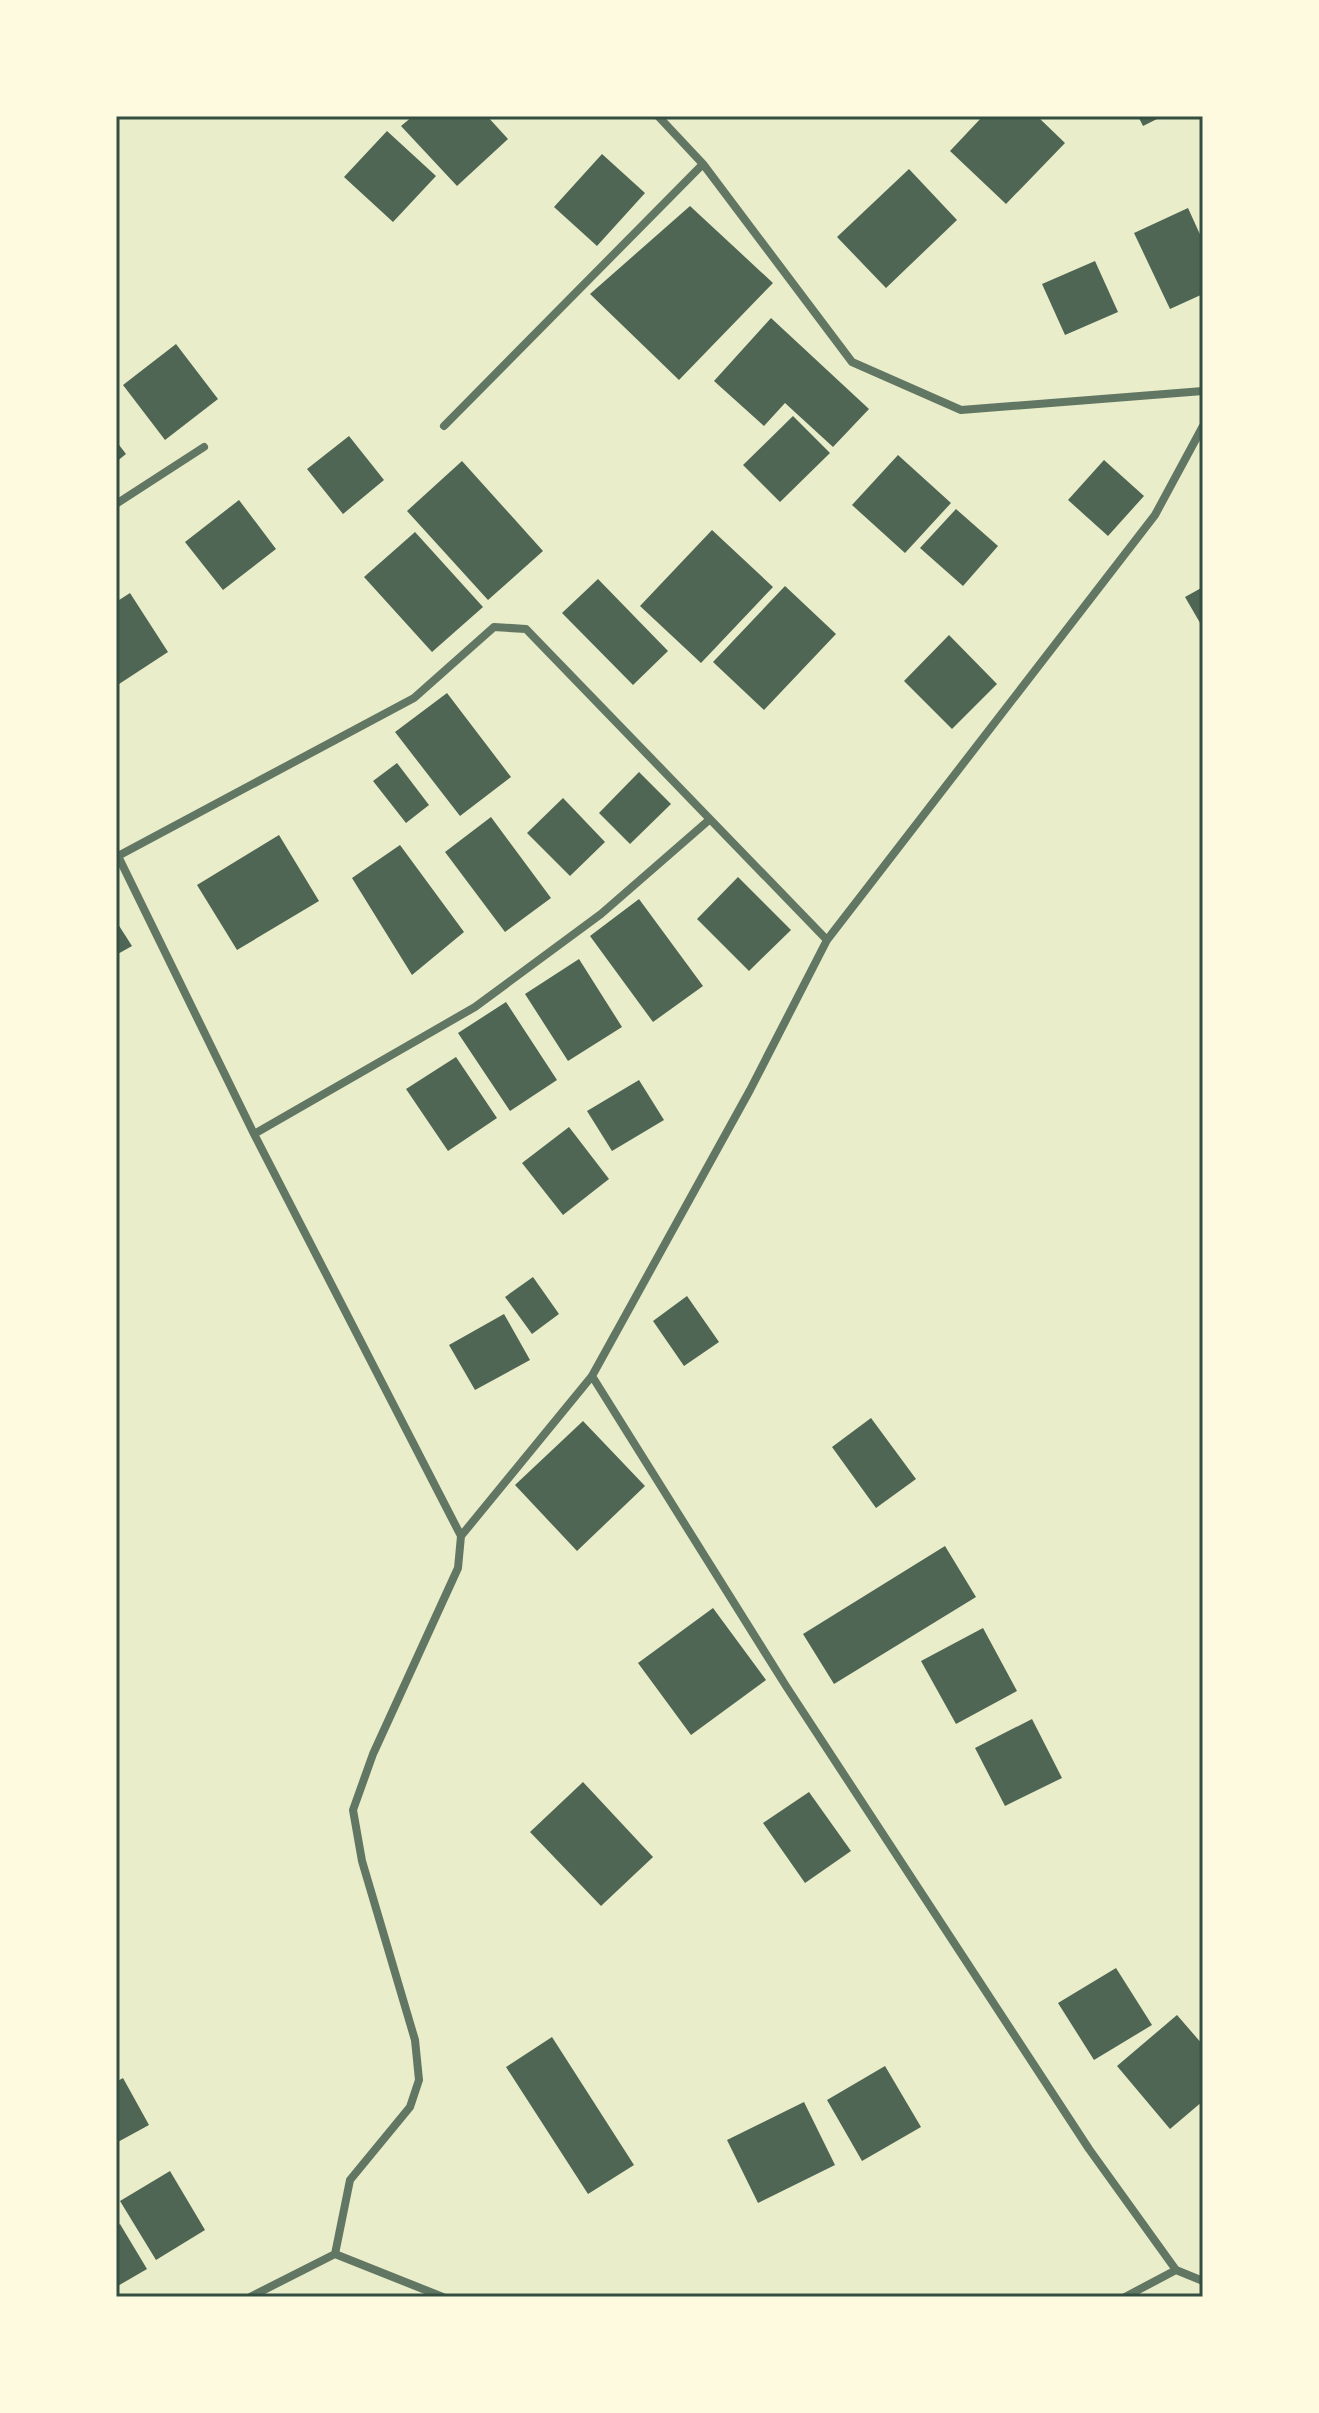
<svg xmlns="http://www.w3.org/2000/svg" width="1319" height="2413" viewBox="0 0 1319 2413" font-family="Commissioner,sans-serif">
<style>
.building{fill:#4f6655}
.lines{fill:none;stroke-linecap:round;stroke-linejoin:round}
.minor{stroke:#617663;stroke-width:8}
.neatline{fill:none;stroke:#344e41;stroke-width:3}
</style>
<rect width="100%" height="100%" fill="#e9edc9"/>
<path class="building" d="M413,116H487L508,139L457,186L401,126Z
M983,116H1037L1065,143L1006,204L950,151Z
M1138,116H1163L1143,126Z
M387,131L436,176L393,222L344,177Z
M602,154L645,193L597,246L554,207Z
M909,169L957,220L886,288L837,237Z
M690,206L773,283L679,380L590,294Z
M1188,208L1203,241V294L1170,309L1134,233Z
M1095,261L1118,312L1065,335L1042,284Z
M771,318L869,409L833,447L785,403L764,426L714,381Z
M176,344L218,399L165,440L123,385Z
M793,416L830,453L780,502L743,465Z
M349,436L384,480L343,514L307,469Z
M116,441L126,454L116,462Z
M898,455L951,503L905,553L852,505Z
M1104,460L1144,496L1108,536L1068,500Z
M462,461L543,551L488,600L407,511Z
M239,500L276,549L223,590L185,542Z
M956,509L998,546L963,586L920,548Z
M712,530L773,587L701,663L640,606Z
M415,532L483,607L432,652L364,577Z
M598,579L668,651L633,685L562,613Z
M785,586L836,634L764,710L713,662Z
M1203,587V628L1185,597Z
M130,593L168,652L116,686V602Z
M949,635L997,684L952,729L904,681Z
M447,693L511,777L460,816L395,732Z
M397,763L429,805L406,823L373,781Z
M639,772L671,804L630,844L599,813Z
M563,798L605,842L570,876L527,833Z
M491,817L551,898L505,932L445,852Z
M279,835L319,901L237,950L197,885Z
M400,845L464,932L412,975L352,878Z
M738,877L791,930L749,971L697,919Z
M639,899L703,986L653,1022L590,936Z
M116,921L132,946L116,955Z
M579,959L622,1027L568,1061L525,994Z
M506,1002L557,1080L510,1111L458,1033Z
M456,1057L497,1118L448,1151L406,1089Z
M639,1080L664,1120L612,1151L587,1111Z
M569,1127L609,1179L563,1215L522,1163Z
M533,1277L559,1314L532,1334L505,1297Z
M687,1296L719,1342L684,1366L653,1321Z
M504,1314L530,1360L475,1390L449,1345Z
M871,1418L916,1479L876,1508L832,1447Z
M583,1421L645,1486L577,1551L515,1485Z
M945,1546L976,1597L834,1684L803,1634Z
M713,1608L766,1680L691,1735L638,1663Z
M983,1628L1017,1691L956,1724L921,1661Z
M1032,1719L1062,1778L1005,1806L975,1748Z
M583,1782L653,1857L601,1906L530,1832Z
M809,1792L851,1851L805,1883L763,1823Z
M1116,1968L1152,2025L1094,2060L1058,2003Z
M1177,2015L1203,2045V2101L1170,2129L1117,2066Z
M552,2037L634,2165L588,2194L506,2067Z
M885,2066L921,2127L862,2161L827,2100Z
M123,2078L149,2125L116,2143V2082Z
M804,2102L835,2165L758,2203L727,2140Z
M170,2171L205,2230L156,2260L120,2201Z
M120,2224L147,2269L116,2287V2226Z"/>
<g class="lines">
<path class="minor" d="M658,116L703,164L852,362L961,410L1203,391
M444,426L703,164
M116,504L204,447
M117,854L254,1134L461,1536
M118,856L414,698L494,627L526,629L827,940
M254,1134L475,1007L601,914L709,820
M592,1376L786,1686L1089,2149L1176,2270L1203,2281
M335,2254L350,2180L410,2107L419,2080L415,2040L362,1861L353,1810L373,1754L458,1568L461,1536L592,1376L750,1090L827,940L1155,515L1203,426
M250,2297L335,2254L443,2297
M1125,2297L1176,2270"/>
</g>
<rect width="1319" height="2413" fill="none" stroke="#fefae0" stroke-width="236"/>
<rect x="118" y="118" width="1083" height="2177" class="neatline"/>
</svg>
